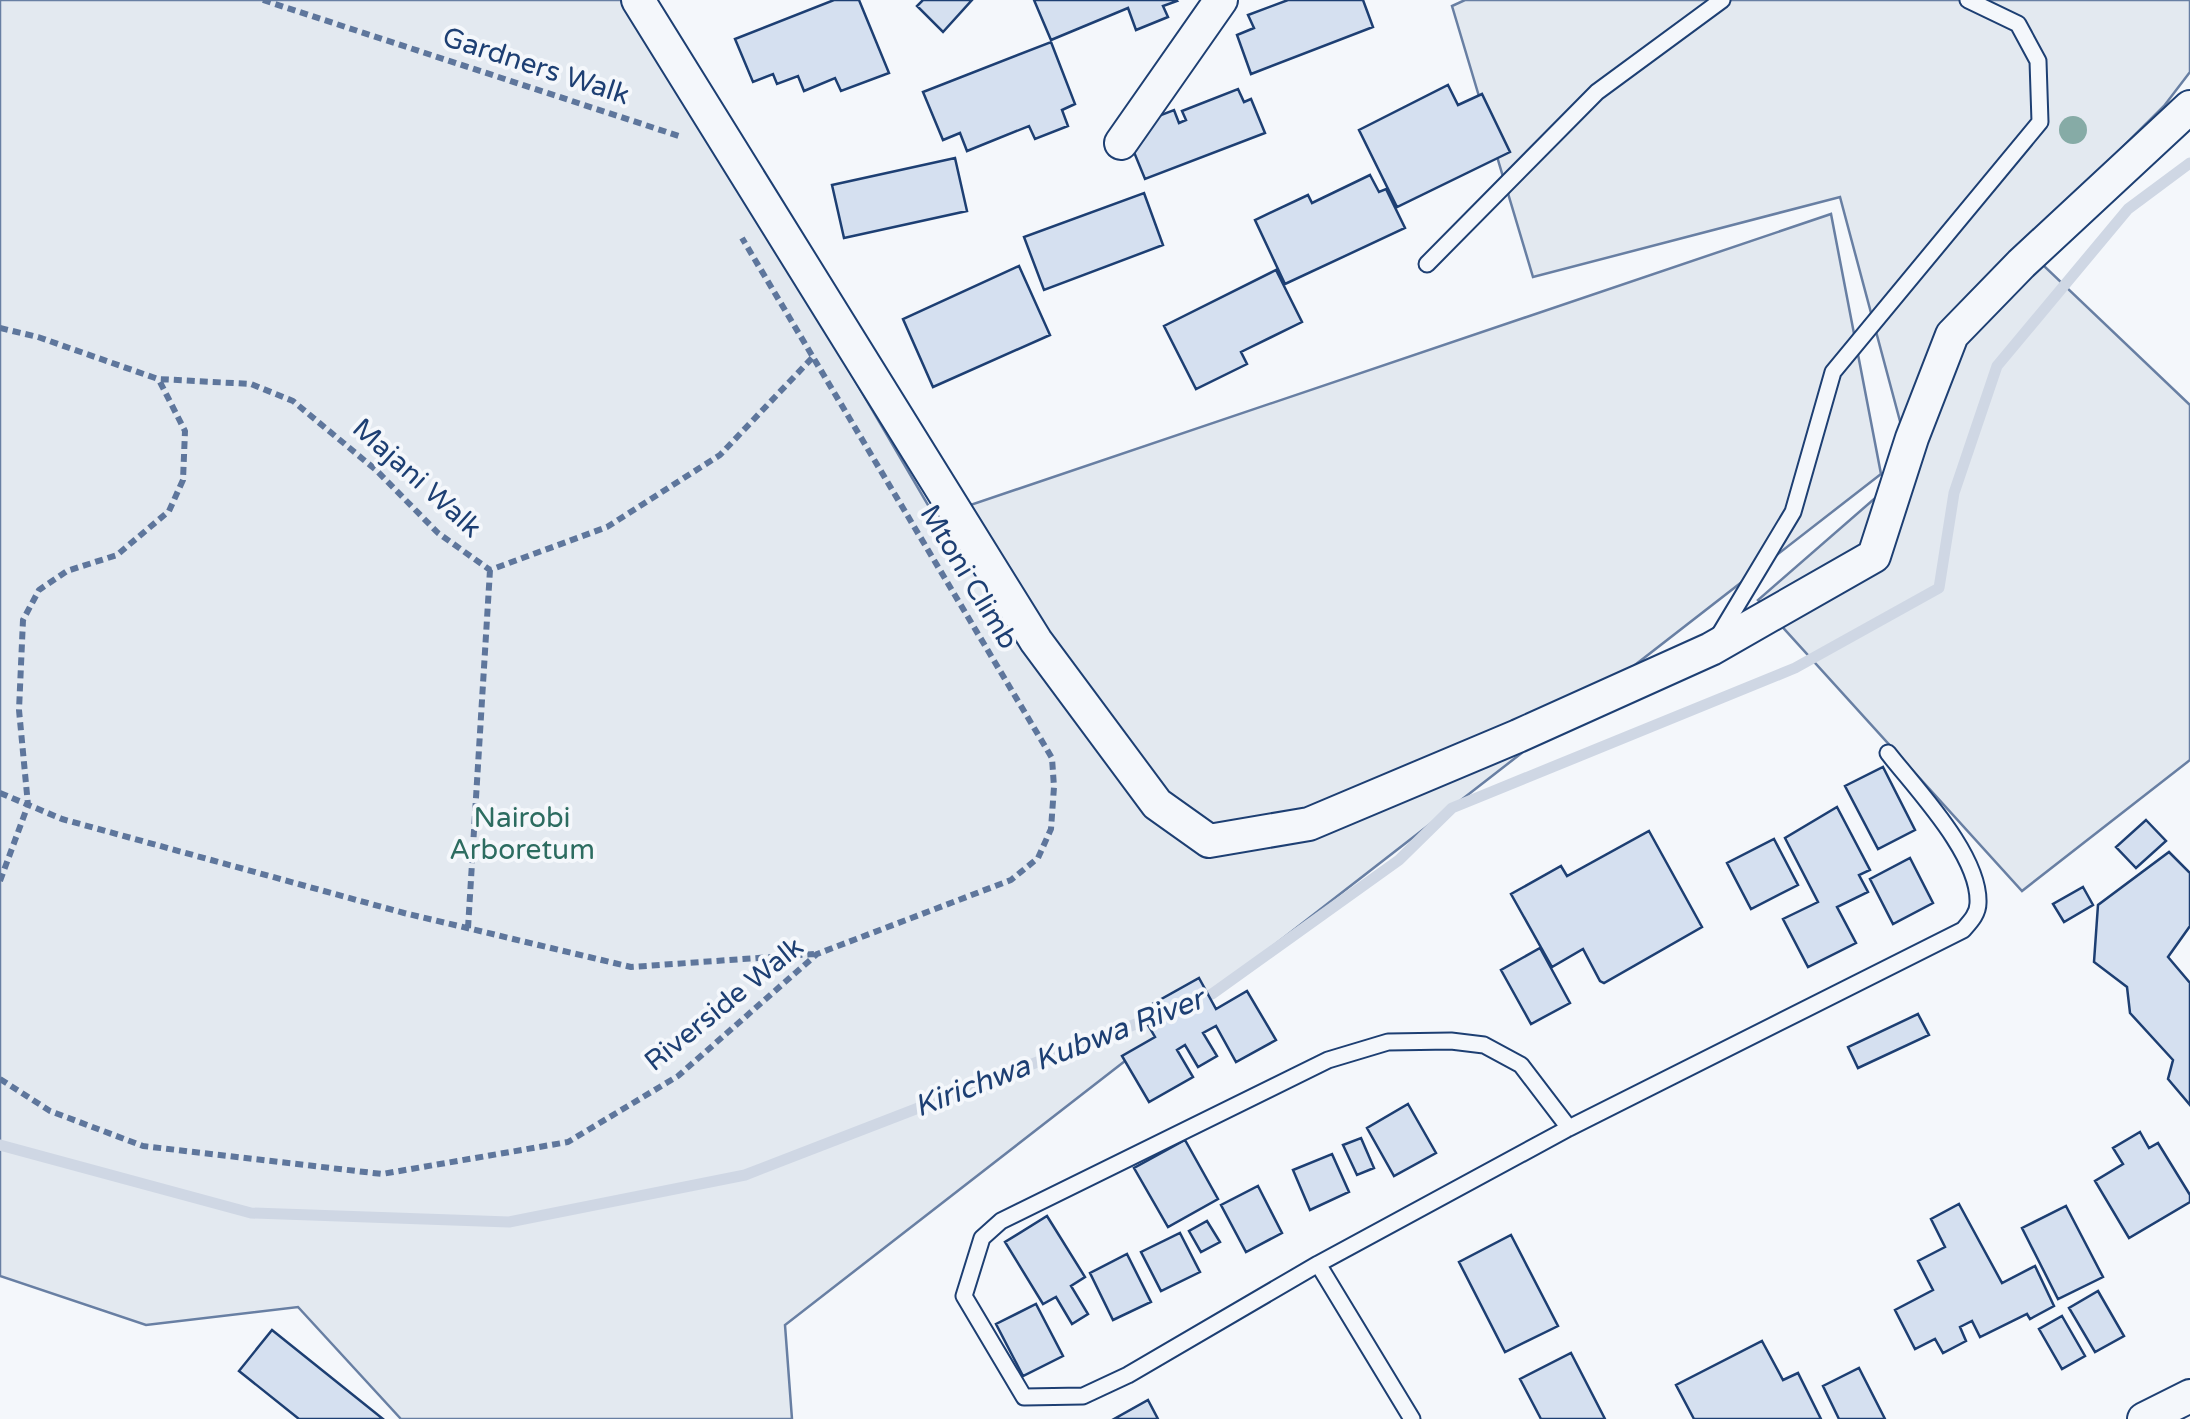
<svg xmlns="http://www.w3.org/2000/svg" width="2190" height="1419" viewBox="0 0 2190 1419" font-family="'Varela Round',sans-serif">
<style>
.green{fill:#e3e9f0;stroke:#687fa3;stroke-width:2.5}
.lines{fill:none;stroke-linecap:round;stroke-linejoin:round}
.stream{stroke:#cfd7e4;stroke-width:11}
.building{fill:#d5e0f0;stroke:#1d3f73;stroke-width:2.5}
.lane-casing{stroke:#1d3f73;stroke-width:19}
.street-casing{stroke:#1d3f73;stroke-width:36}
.path{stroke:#5e769c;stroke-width:6;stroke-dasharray:8 5;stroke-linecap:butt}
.lane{stroke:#f4f7fb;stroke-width:15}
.street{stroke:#f4f7fb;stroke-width:32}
.tree{fill:#86aba6}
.labels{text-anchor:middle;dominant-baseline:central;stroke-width:8;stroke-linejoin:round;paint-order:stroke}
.street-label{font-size:28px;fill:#1d3f73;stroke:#f4f7fb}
.park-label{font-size:28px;fill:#2c6c60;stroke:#f4f7fb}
.water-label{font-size:30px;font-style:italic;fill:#1d3f73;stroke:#f4f7fb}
</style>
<rect width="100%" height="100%" fill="#f4f7fb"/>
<path class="green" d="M0,0H632L935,517L1831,214L1881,474L785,1325L792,1419H401L298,1307L146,1325L0,1276Z
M1465,0H2190V72L2164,106L2023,246L2190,405V760L2022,891L1758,600L1912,466L1840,197L1533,277L1452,6Z"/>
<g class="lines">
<path class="stream" d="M1195,1001L1212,994L1399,860L1452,808L1795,668L1939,588L1954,493L1997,366L2128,209L2190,163
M0,1145L251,1213L509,1222L745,1175L1159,1015"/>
</g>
<path class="building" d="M834,0H859L889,73L841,91L835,78L804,91L798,76L777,84L773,74L753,82L735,39Z
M923,0H972L943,32L917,6Z
M1034,0H1176L1177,1L1163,6L1168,17L1136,30L1128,8L1051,40Z
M1288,0H1363L1373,27L1251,74L1237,35L1254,28L1248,15Z
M1051,42L1075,104L1062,110L1068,126L1035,139L1029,126L967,151L960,133L943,140L923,92Z
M1448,85L1458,105L1482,94L1510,152L1397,207L1359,130Z
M1238,89L1244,102L1251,99L1265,133L1145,179L1129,140L1140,123L1174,110L1179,123L1186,120L1182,111Z
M955,158L967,211L844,238L832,185Z
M1370,175L1379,192L1386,189L1405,228L1285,284L1255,220L1308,195L1312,203Z
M1144,193L1163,245L1044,290L1024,237Z
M1019,266L1050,335L933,387L903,319Z
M1276,270L1302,322L1241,352L1247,364L1196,389L1164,326Z
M1883,767L1915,830L1878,849L1845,786Z
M1837,807L1870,870L1859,875L1868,892L1837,907L1856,943L1808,967L1783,919L1818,902L1785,838Z
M2146,820L2166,841L2136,868L2116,847Z
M1649,831L1702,927L1604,983L1600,981L1583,949L1552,967L1511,894L1561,866L1567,876Z
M1774,839L1798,885L1751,909L1727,863Z
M2169,852L2190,873V926L2168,957L2190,983V1105L2168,1079L2173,1060L2130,1013L2127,987L2094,962L2098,905Z
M1910,858L1933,903L1893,924L1870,879Z
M2083,887L2093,905L2064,922L2053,904Z
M1540,948L1570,1003L1531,1024L1501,970Z
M1199,978L1216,1009L1247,991L1276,1040L1236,1062L1216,1026L1203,1033L1217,1056L1198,1067L1185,1045L1177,1050L1193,1077L1149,1102L1122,1056L1155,1037L1140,1011Z
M1918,1014L1929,1035L1858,1068L1848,1047Z
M1408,1104L1436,1153L1394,1176L1367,1128Z
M2140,1132L2149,1148L2158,1143L2190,1195V1202L2129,1238L2095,1181L2123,1164L2113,1148Z
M1361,1138L1374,1168L1357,1175L1343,1145Z
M1185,1140L1218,1199L1168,1227L1134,1168Z
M1332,1154L1349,1192L1310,1210L1293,1170Z
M1258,1186L1282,1233L1246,1252L1221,1205Z
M1959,1204L2002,1283L2035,1266L2054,1306L2030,1319L2027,1314L1980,1337L1972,1321L1960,1327L1966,1341L1943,1353L1935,1339L1915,1349L1895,1310L1933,1290L1918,1261L1945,1247L1931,1219Z
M2066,1206L2103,1277L2058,1299L2022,1228Z
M1047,1216L1085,1277L1071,1286L1088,1314L1072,1324L1056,1297L1043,1304L1005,1242Z
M1207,1221L1220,1242L1201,1252L1189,1231Z
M1180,1233L1200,1272L1161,1291L1141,1252Z
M1511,1235L1558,1326L1505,1352L1459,1262Z
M1127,1254L1151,1302L1113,1320L1090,1273Z
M2098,1291L2124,1336L2095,1352L2069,1308Z
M1036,1304L1063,1356L1023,1376L996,1324Z
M2062,1316L2085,1356L2062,1369L2039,1329Z
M272,1330L383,1419H299L239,1371Z
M1762,1341L1783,1380L1798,1373L1821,1419H1694L1676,1385Z
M1571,1353L1605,1419H1541L1520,1379Z
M1859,1368L1885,1419H1839L1823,1386Z
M1148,1400L1158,1419H1114Z"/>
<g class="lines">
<g class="lane-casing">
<path id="lane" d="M1427,264L1597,92L1722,0
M1718,637L1793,512L1833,372L2040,122L2038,61L2018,24L1968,0
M1569,1128L1521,1065L1484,1045L1451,1041L1388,1042L1328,1060L1001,1221L982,1238L964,1296L1024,1397L1083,1396L1128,1375L1318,1264L1569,1128L1963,930C1970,922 1978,914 1978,903C1980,855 1916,789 1888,753
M1318,1264L1412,1419"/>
</g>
<g class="street-casing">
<path id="street" d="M638,0L1036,641L1157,804L1209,841L1309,824L1518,736L1711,649L1874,556L1912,438L1952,335L2021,264L2190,107
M1121,143L1221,0
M2144,1419L2190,1396"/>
</g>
<path class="path" d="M263,0L682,137
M0,328L38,337L158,379L251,384L293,401L376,470L438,533L490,570L607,527L720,455L812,358
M0,793L62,819L404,913L631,967L814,954
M0,881L28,805L19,710L23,620L39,590L67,571L117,555L169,511L183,480L185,431L159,380
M468,928L490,570
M0,1079L50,1111L143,1146L382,1174L568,1142L678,1076L817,954L1011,880L1038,858L1051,829L1054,787L1052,758L742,238"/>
<use href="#lane" class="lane"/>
<use href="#street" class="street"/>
</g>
<circle class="tree" cx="2073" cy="130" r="14"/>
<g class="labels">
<g class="street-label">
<text transform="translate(536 66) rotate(18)">Gardners Walk</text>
<text transform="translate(417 478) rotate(42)">Majani Walk</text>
<text transform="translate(969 577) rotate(59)">Mtoni Climb</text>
<text transform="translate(724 1004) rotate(-39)">Riverside Walk</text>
</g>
<g class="park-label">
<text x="522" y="818">Nairobi<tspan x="522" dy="32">Arboretum</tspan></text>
</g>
<g class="water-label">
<text transform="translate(1059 1053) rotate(-21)">Kirichwa Kubwa River</text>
</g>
</g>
</svg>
